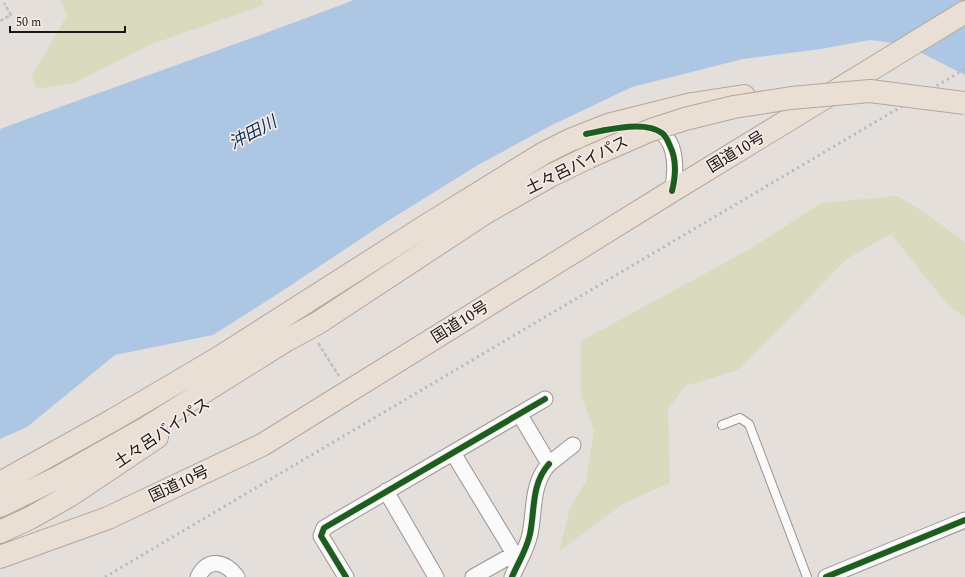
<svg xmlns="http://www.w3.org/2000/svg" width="965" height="577" viewBox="0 0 965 577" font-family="Spectral,'Noto Sans JP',serif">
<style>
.green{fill:#d9dabe}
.water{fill:#acc6e4}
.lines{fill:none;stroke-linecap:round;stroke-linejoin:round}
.lane-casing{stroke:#999492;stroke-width:10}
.street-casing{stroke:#999492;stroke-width:17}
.highway-casing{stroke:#b4a79c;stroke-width:24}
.path{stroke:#c1c0be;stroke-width:2.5;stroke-dasharray:4 2;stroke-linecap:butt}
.lane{stroke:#fbfafa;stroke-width:8}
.street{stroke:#fbfafa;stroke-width:15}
.highway{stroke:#e9dfd5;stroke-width:22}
.rail{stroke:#b8b6b6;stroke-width:3;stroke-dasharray:2 4;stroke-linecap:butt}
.highway-bridge-casing{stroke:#b4a79c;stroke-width:24;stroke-linecap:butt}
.highway-bridge{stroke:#e9dfd5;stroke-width:22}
.cycleway-casing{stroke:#f6ebe6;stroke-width:8}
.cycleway{stroke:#1b5e20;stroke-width:6}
.labels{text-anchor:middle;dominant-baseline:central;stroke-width:3.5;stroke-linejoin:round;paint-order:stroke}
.street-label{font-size:16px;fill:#191614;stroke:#f6ebe6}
.water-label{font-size:17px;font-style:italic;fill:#07315b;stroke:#f6ebe6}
</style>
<rect width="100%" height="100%" fill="#e5dfdc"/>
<path class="green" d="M60,0H262L264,5L152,44L74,83L36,89L32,76L67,15Z
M898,196L922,211L965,242V318L946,303L891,234L847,259L738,370L685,386L668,409L670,483L626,502L559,551L570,508L586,481L594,430L581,395V341L750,249L821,203Z"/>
<path class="water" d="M354,0H965V75L906,45L870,40L821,49L743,59L632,87L550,126L478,165L383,224L276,295L213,335L115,355L27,427L0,439V129C118,85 237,45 354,0Z"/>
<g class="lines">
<g class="lane-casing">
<path id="lane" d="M722,425L740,418L749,424L807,577"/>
</g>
<g class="street-casing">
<path id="street" d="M649,128C652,129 657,130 660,132C678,143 676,174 672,191
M520,415L549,464L573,445
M453,453L519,562
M386,491L436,577
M198,577C208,557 225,561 237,577
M346,577L321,536L324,528L545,399
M473,577L514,554
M512,577C518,563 527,549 530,534C535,510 531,484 549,464
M826,577L965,520"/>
</g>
<g class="highway-casing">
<path id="highway" d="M0,483L113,420L220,357L427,225L544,153L570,140L608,125L692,104L744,96
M0,506L59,477L146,428L285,341L318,323L485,213L550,176L589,157
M0,532L30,518L69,496L157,437
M0,557L108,518L262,445L672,191L965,12"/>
</g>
<path class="path" d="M0,21L11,15L4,3
M318,343L339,376"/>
<use href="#lane" class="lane"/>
<use href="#street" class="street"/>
<use href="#highway" class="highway"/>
<path class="rail" d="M105,577L965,69"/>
<g class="highway-bridge-casing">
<path id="highway-bridge" d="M589,157L651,130L685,119L734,107L791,98L870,91L965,103"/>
</g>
<use href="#highway-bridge" class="highway-bridge"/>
<g class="cycleway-casing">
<path id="cycleway" d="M586,134C606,130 644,120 662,133C666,136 668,141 670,146C677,160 676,175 672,191
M346,577L321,536L324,528L545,399
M512,577C518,563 527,549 530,534C535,510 531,484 549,464
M826,577L965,520"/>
</g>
<use href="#cycleway" class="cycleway"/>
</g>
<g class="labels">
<g class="street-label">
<text transform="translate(736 152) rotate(-31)">国道10号</text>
<text transform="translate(577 165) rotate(-26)">土々呂バイパス</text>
<text transform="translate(460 322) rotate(-32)">国道10号</text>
<text transform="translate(162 433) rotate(-34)">土々呂バイパス</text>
<text transform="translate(179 484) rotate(-25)">国道10号</text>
</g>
<g class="water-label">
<text transform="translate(253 133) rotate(-28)">沖田川</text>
</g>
</g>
<path d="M10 26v6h115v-6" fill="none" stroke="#191614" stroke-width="2"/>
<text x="16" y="26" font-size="12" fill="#191614" stroke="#f6ebe6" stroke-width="3" paint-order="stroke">50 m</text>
</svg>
